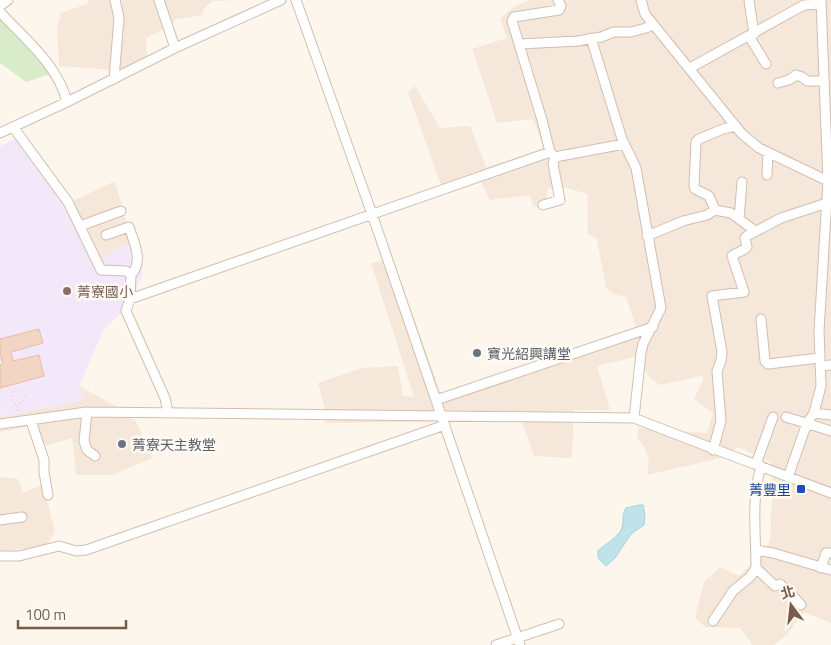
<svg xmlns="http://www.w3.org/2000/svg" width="831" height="645" viewBox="0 0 831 645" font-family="'Titillium Web','Noto Sans TC',sans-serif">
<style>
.residential{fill:#f5e8da}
.education{fill:#f3e8fa}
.green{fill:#d8ecc9}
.water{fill:#bfe3e8;stroke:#a5d3da}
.building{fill:#f3d5c3;stroke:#e6bba3}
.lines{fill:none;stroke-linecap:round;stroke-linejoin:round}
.minor-casing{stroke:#d1beb0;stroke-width:11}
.path{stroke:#d9b8a5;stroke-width:1;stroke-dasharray:1 4;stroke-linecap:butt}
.minor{stroke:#fff;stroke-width:9}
.education-dot{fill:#8d6e63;stroke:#fffaf3;stroke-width:2}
.worship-dot{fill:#6b7280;stroke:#fffaf3;stroke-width:2}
.transit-dot{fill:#1a4fb4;stroke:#fffaf3;stroke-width:2}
.labels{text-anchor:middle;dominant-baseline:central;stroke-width:5;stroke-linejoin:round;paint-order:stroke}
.education-label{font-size:14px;fill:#785e54;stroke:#fffaf3;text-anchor:start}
.worship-label{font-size:14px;fill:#5b616d;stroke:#fffaf3;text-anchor:start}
.transit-label{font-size:14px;fill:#164399;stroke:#fffaf3;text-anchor:end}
</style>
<rect width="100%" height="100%" fill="#fdf6ec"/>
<path class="residential" d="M89,0H240L212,1L204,9L202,15L177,19L166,28L146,38L147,59L122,73L102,69L59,66L57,28L61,13L87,4Z
M530,0H831V623L804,612L787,634L774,645H753L740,628L705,627L695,617L704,582L720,567L739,576L762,554L770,541L773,475L771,462L738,447L717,459L647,475L649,460L645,448L637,437L638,428L707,433L713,413L694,399L703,380L702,376L660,385L650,378L635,357L597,366L610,410H574L572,458L534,456L522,421L325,423L324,406L318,383L362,368L398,366L403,396L414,397L371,263L393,259L441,394L637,330L626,297L613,294L606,288L597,240L588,233L587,194L567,188L548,189L544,208L533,206L530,195L490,200L480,180L443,191L408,93L415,86L440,128L470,126L486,167L545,150L533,119L497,123L472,49L507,38L500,19L515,6Z
M115,181L133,245L98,261L71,202Z
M79,386L116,406L136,421L152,458L112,475H76L72,438L48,445L38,444L28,427L0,432V417L83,400Z
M0,477L18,479L23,493L43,484L55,532L45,547L0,551Z"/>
<path class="education" d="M17,138L70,202L99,261L117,248L133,245L143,274L126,308L104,329L79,386L83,400L0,417V146Z"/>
<path class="green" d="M0,10L56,72L26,82L0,63Z"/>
<path class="water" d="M639,505H643L645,515L644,525L631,534L615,558L606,566L598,558V551C605,544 614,540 620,532C625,525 621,515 626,508Z"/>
<path class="building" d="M39,329L43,343L11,352L13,361L39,355L44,376L0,388V365L3,364L0,354V339Z"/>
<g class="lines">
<g class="minor-casing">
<path id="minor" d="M159,0L175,48
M296,0L372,214L520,645
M558,0L561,6L559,10L514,17L512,21L542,120L550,152L555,157L624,144
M641,0L645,14L653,24L742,134L759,148L828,181
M749,0L754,34
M0,6L8,0
M0,12C25,39 58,65 67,102
M749,36L766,64
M591,38L622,139L636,168L661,308L643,344L641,353L634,418
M520,44L578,41L601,37L614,32H631L646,28L653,24
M690,68L804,5L821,4
M114,79L119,18L115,0
M778,83L789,80L796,75L802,77L807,81H824
M13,127L68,202L101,270L126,271L131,275L130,299
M0,133L67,102L175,48L281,0
M767,175L768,152
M543,205L560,200L553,164L555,157
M715,210L709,196L695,189L694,185L696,142L699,139L723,129L736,126
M739,219L742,182
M80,226L121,211
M106,235L129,227C134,243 144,261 131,275
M647,236L683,221L707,215L715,210L731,213L755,231
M761,319L765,361L768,364L819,358
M820,366L831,365
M436,400L653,327
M87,412L84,441L87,450L95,456
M168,412L165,398L126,311L130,299L550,152
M814,413L831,415
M786,417L831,431
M31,421L44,460V472L48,495
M0,424L87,412L634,418C700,444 765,468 831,493
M713,450L721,421L717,371L721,361L722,352L712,296L744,292L732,256C736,252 743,252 747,247L745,238L747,236L781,218L827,203
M756,464L773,417
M788,477L807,423L814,413L821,386L819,331L828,181L821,0
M0,520L22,517
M756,550L773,553L831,570
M0,556H19L59,546L76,551L86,550L445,425
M756,568L775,586L780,584L792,595L801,605
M821,568L826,553H831
M713,621L733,591L751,576L756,568C756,534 751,499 761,466
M496,645L559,624"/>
</g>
<path class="path" d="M11 397a7 7 0 1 1 14 0a7 7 0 1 1-14 0Z
M17,405L19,413"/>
<use href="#minor" class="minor"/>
</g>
<circle class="education-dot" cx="67" cy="291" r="5"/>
<g class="worship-dot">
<circle cx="477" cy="353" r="5"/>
<circle cx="122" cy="444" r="5"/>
</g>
<rect class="transit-dot" x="796" y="484" width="10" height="10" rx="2.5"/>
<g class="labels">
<g class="education-label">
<text x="77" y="291">菁寮國小</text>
</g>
<g class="worship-label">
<text x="487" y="353">寶光紹興講堂</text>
<text x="132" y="444">菁寮天主教堂</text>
</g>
<g class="transit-label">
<text x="791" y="489">菁豐里</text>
</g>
</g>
<g transform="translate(791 605) rotate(345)" stroke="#fffaf3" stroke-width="4" paint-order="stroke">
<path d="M0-4L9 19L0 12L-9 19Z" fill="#7a5c4d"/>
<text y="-8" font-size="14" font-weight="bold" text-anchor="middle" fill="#7a5c4d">北</text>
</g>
<path d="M18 620v8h108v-8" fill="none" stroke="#7a5c4d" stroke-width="2.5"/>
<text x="25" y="620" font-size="15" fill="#7a5c4d" stroke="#fffaf3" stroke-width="4" paint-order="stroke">100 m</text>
</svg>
